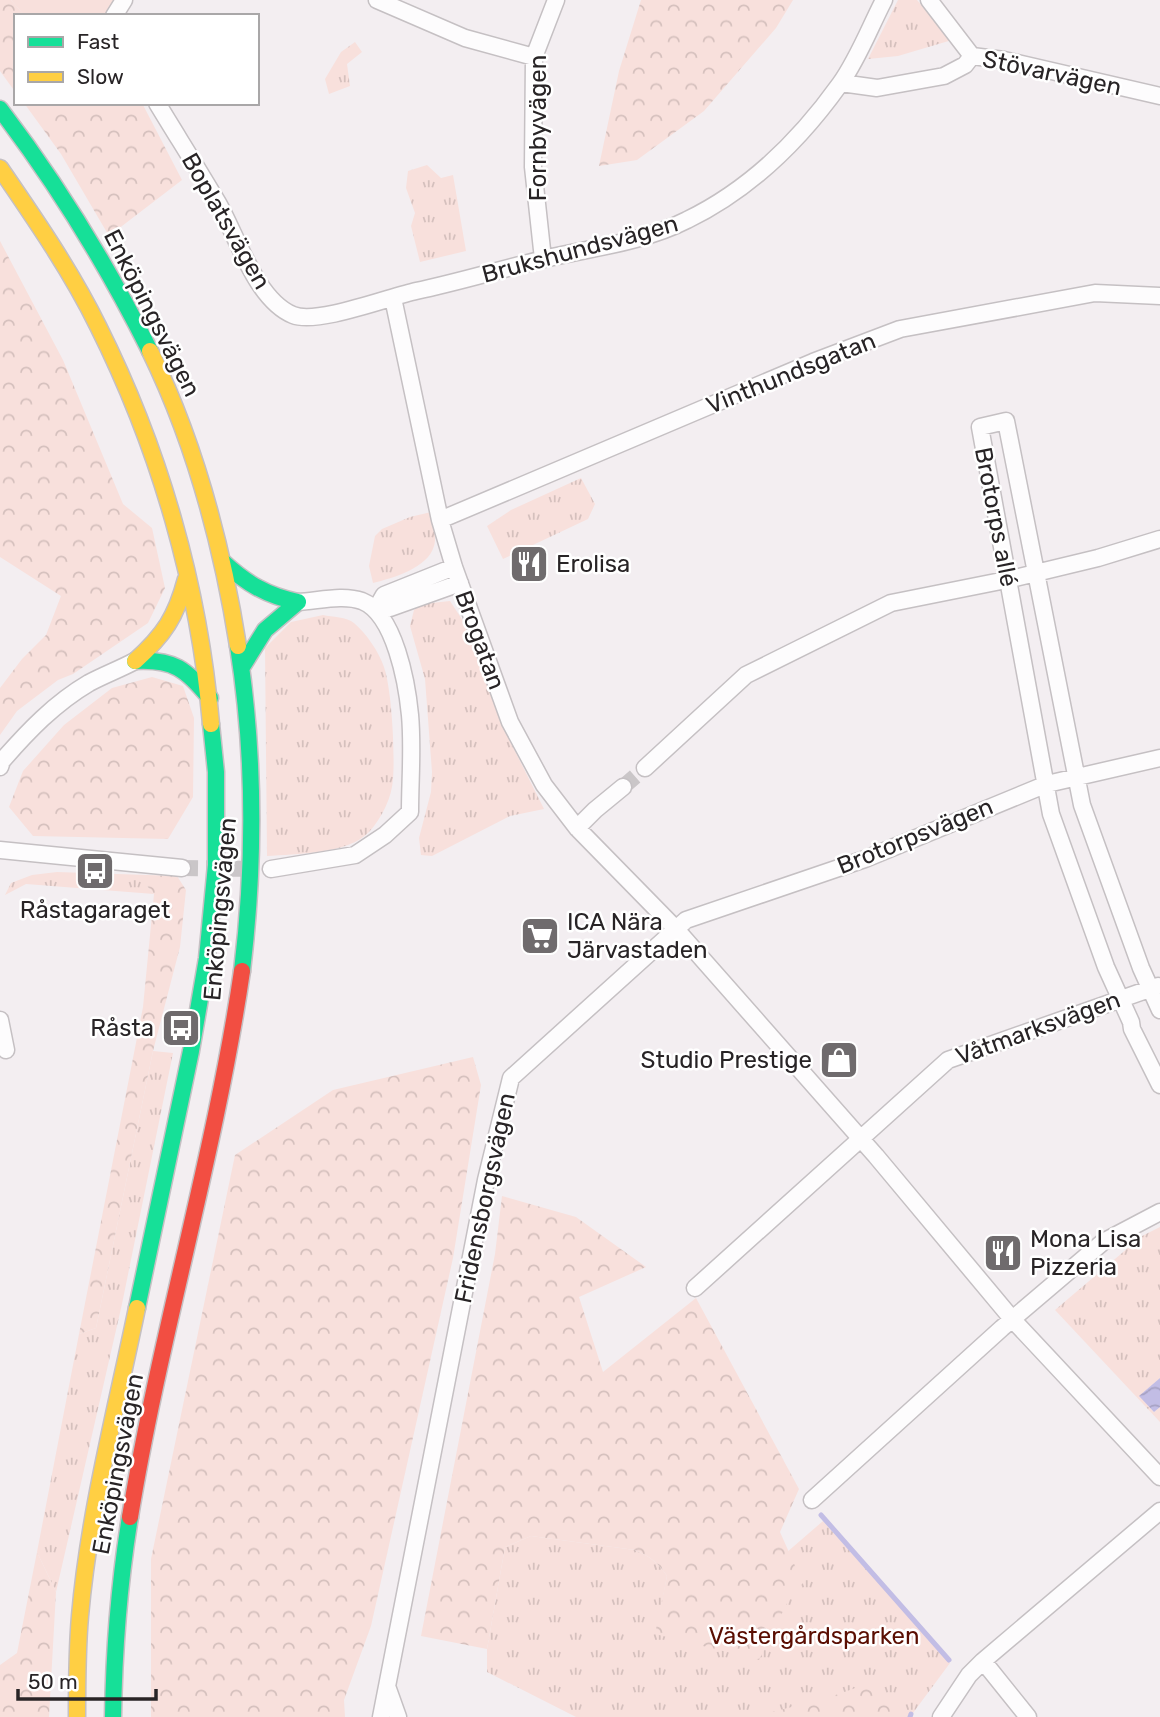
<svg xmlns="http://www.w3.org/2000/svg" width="1160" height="1717" viewBox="0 0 1160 1717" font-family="Rubik,sans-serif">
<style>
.grass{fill:url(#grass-tufts)}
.forest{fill:url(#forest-crowns)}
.pitch{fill:#f8e0dc}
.water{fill:url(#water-waves)}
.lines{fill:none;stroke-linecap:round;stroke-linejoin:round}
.stream{stroke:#c2bde5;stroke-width:5}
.street-tunnel{stroke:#cac6c8;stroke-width:16;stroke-dasharray:16 8;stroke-linecap:butt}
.street-casing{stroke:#c5c0c3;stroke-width:19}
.fast-casing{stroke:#c5c0c3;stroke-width:19}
.slow-casing{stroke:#c5c0c3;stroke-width:19}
.jam-casing{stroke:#c5c0c3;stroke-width:19}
.street{stroke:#fdfcfd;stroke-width:16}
.fast{stroke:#16e098;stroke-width:16}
.slow{stroke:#ffcf43;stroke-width:16}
.jam{stroke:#f24e42;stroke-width:16}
.labels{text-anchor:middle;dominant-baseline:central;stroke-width:5;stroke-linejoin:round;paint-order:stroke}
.street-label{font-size:24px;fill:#282426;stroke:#fff}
.poi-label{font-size:24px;fill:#282426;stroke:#fff;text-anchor:start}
.park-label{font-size:24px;fill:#5a0e02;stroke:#fff}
</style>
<defs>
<pattern id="grass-tufts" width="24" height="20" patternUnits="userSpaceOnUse" patternTransform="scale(1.75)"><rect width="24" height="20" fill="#f8e0dc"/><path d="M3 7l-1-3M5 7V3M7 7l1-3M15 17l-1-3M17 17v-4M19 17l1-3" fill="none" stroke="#d5c0bd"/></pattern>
<pattern id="forest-crowns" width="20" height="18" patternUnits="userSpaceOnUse" patternTransform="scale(1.75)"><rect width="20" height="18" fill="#f8e0dc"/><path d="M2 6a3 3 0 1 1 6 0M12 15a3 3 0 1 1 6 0" fill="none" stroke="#d5c0bd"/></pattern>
<pattern id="water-waves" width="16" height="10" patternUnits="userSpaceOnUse" patternTransform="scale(1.75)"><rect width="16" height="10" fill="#c2bde5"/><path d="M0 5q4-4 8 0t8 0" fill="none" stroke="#a7a2c4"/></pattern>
</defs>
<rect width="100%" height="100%" fill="#f3eef1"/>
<path class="grass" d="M898,0H917L952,40L898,56L868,59Z
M355,42L362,52L347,64L350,86L329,94L325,79L341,52Z
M427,165L441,178L453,175L466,251L420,262L411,226L415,213L406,188L408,171Z
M581,478L595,504L588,519L503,559L487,526L511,510Z
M431,512C433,522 437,536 434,546C428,568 393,578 373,583L369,566L375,536L382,529L410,517Z
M450,601L469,630L503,727L544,809L510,816L432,856L421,855L419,838L431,792L432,772L425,679L410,626L414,610L422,604Z
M323,615C332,617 347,617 354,623C366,633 379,652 384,667C392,691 395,753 393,779C392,797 382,818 369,832C349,854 295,854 267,856L265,648L291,622Z
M57,872L147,875V886L154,894L26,884L5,895L11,883L32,875Z
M153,1051L173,1053L122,1304L56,1592L37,1552L79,1334L96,1328Z
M1160,1227V1378L1140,1396L1154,1412L1160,1407V1422L1055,1310L1142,1236Z
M823,1521L950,1663L910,1717H576L487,1672V1649L505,1547L531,1536L635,1550C650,1557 658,1562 667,1576L659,1618L764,1572Z"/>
<path class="forest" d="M0,0H11L25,16H16V93L0,71Z
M641,0H793L776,28L704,111L637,160L599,166L619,71Z
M24,103H142L182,180L109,236L61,154Z
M0,241L63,360L123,504L152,528L165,588L148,623L73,674L58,680L17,711L0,735V688L22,659L46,635L61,596L0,557Z
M152,677L183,686L194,718L193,797L168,839L33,836L9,807L23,771L64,725L112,688Z
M147,875L177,876L186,890L180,947L153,1051L96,1328L79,1334L143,1007L154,894L147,886Z
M473,1057L481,1085L453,1258L371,1626L344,1700L345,1717H151V1559L235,1155L333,1090Z
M502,1196L576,1217L646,1267L579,1297L603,1372L696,1298L799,1489L780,1532L796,1568L804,1582L791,1595L759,1660L655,1634L667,1576C658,1562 650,1557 635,1550L531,1536L505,1547L487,1649L421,1636L495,1254Z
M37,1552L56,1592L49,1717H0V1665L17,1653Z
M867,1684L885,1699L903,1710L899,1717H752L827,1698Z"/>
<path class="pitch" d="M11,0H118L106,16H25Z"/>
<path class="water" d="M1160,1378V1407L1154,1412L1139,1396Z"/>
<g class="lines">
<path class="stream" d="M821,1515L949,1660
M910,1717L911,1714"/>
<path class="street-tunnel" d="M623,787L645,768
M182,868L258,869"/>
<g class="street-casing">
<path id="street" d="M377,0L465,38L534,57
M929,0L972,56L1004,60L1160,96
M114,16L124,0
M841,83L877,88L944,76L965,65L972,56
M157,103C177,136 198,169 218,203C237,236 256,300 293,315C317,325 389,297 416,291C459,282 501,269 544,259C591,248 644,242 687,220C749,190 800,140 840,84C858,59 870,27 884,0
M543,259L533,167L534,57L556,0
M393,298L440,520L454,567L510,722L544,785L577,828L675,928L876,1156L1013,1320L1160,1477
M440,520L813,362L900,329L1095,293L1160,296
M376,609L384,595L454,567
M376,609L390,608L460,583
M0,767L2,761C28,731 55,703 89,683C104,675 120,669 135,661
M645,768L746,675L891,603L1011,579L1098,558L1160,539
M577,828L595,810L623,787
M0,850L182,868
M271,869L355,855L385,835L410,812C410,780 413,747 410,715C407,684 395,614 362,601C343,594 318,601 298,602
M1160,1010L1141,968L1082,805L1006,421L980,427L1051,814L1106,967L1131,1022L1132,1029L1160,1085
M0,1020L6,1050
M695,1288L948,1060L1158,986
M812,1500L1002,1328L1103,1242L1160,1212
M983,1661L1028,1717
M388,1689L398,1717
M381,1717L486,1180L511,1078L686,920L865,859L1047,784L1160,758
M941,1717L969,1675L983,1661L1160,1511"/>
</g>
<g class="fast-casing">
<path id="fast" d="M0,109C58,185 107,265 150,351
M223,562C246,583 267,596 298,602
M238,646C255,754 255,863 242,971
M135,661C175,659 185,669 210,698
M242,667L265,630L298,602
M137,1308L191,1051L207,958L216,865V772L211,724
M113,1717C114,1650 119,1584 130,1517"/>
</g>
<g class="slow-casing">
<path id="slow" d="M0,168C35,219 71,271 98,326C160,450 199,586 211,724
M150,351C195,443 222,545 238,646
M135,661C164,635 176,617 186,579
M77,1717C77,1683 77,1650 80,1616C89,1512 116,1410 137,1308"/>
</g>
<g class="jam-casing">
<path id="jam" d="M130,1517C160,1334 215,1155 242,971"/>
</g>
<use href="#street" class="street"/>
<use href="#fast" class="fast"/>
<use href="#slow" class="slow"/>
<use href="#jam" class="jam"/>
</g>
<defs>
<g id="restaurant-square" transform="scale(2.0125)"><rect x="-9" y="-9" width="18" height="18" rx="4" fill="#6f6b6d" stroke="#fff"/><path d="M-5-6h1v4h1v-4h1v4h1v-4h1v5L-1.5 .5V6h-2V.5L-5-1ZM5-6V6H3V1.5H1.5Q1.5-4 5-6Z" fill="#fff"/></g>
<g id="bus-square" transform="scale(2.0125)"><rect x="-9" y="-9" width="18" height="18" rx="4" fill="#6f6b6d" stroke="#fff"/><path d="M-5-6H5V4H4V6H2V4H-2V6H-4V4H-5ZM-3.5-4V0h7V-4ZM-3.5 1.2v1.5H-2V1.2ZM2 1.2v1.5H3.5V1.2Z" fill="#fff"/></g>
<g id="supermarket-square" transform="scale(2.0125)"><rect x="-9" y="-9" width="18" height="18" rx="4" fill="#6f6b6d" stroke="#fff"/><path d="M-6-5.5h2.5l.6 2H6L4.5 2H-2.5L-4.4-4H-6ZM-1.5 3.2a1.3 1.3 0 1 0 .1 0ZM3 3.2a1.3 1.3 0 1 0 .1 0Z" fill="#fff"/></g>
<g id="shop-square" transform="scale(2.0125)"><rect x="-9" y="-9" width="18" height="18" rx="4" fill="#6f6b6d" stroke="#fff"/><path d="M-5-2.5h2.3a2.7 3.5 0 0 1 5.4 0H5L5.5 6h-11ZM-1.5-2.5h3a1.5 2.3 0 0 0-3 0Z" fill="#fff"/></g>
</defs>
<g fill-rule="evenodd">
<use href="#restaurant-square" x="529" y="564"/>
<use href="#bus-square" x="95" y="871"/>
<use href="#supermarket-square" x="540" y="936"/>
<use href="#bus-square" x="181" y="1028"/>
<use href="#shop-square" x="839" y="1060"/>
<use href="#restaurant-square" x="1003" y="1253"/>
</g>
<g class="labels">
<g class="street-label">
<text transform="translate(1052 73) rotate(12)">Stövarvägen</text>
<text transform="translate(538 128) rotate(-90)">Fornbyvägen</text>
<text transform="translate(226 221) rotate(60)">Boplatsvägen</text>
<text transform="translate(580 249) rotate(-15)">Brukshundsvägen</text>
<text transform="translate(152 313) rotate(63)">Enköpingsvägen</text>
<text transform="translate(791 373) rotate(-22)">Vinthundsgatan</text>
<text transform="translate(996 517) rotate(79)">Brotorps allé</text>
<text transform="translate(480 640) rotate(70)">Brogatan</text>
<text transform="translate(915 836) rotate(-22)">Brotorpsvägen</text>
<text transform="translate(220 909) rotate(-85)">Enköpingsvägen</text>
<text transform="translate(1038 1028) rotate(-20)">Våtmarksvägen</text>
<text transform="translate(485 1198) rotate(-78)">Fridensborgsvägen</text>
<text transform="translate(118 1464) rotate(-79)">Enköpingsvägen</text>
</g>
<g class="poi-label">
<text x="556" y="564">Erolisa</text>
<text x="95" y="910" text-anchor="middle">Råstagaraget</text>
<text x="567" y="922">ICA Nära<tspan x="567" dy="28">Järvastaden</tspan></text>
<text x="154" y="1028" text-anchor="end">Råsta</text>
<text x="812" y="1060" text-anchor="end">Studio Prestige</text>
<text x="1030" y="1239">Mona Lisa<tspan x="1030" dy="28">Pizzeria</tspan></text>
</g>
<g class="park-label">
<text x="814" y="1636">Västergårdsparken</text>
</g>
</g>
<rect x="14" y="14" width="245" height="91" fill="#ffffff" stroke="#a9a7a8" stroke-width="2"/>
<rect x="28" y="37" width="35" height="10" fill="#16e098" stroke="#a9a7a8" stroke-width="2"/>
<text x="77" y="49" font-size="21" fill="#282426">Fast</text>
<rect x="28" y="72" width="35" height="10" fill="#ffcf43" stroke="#a9a7a8" stroke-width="2"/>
<text x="77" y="84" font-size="21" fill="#282426">Slow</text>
<path d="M18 1689v10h138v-10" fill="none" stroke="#282426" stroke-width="3.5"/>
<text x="28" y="1689" font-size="21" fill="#282426" stroke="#ffffff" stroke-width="5" paint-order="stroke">50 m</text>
</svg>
